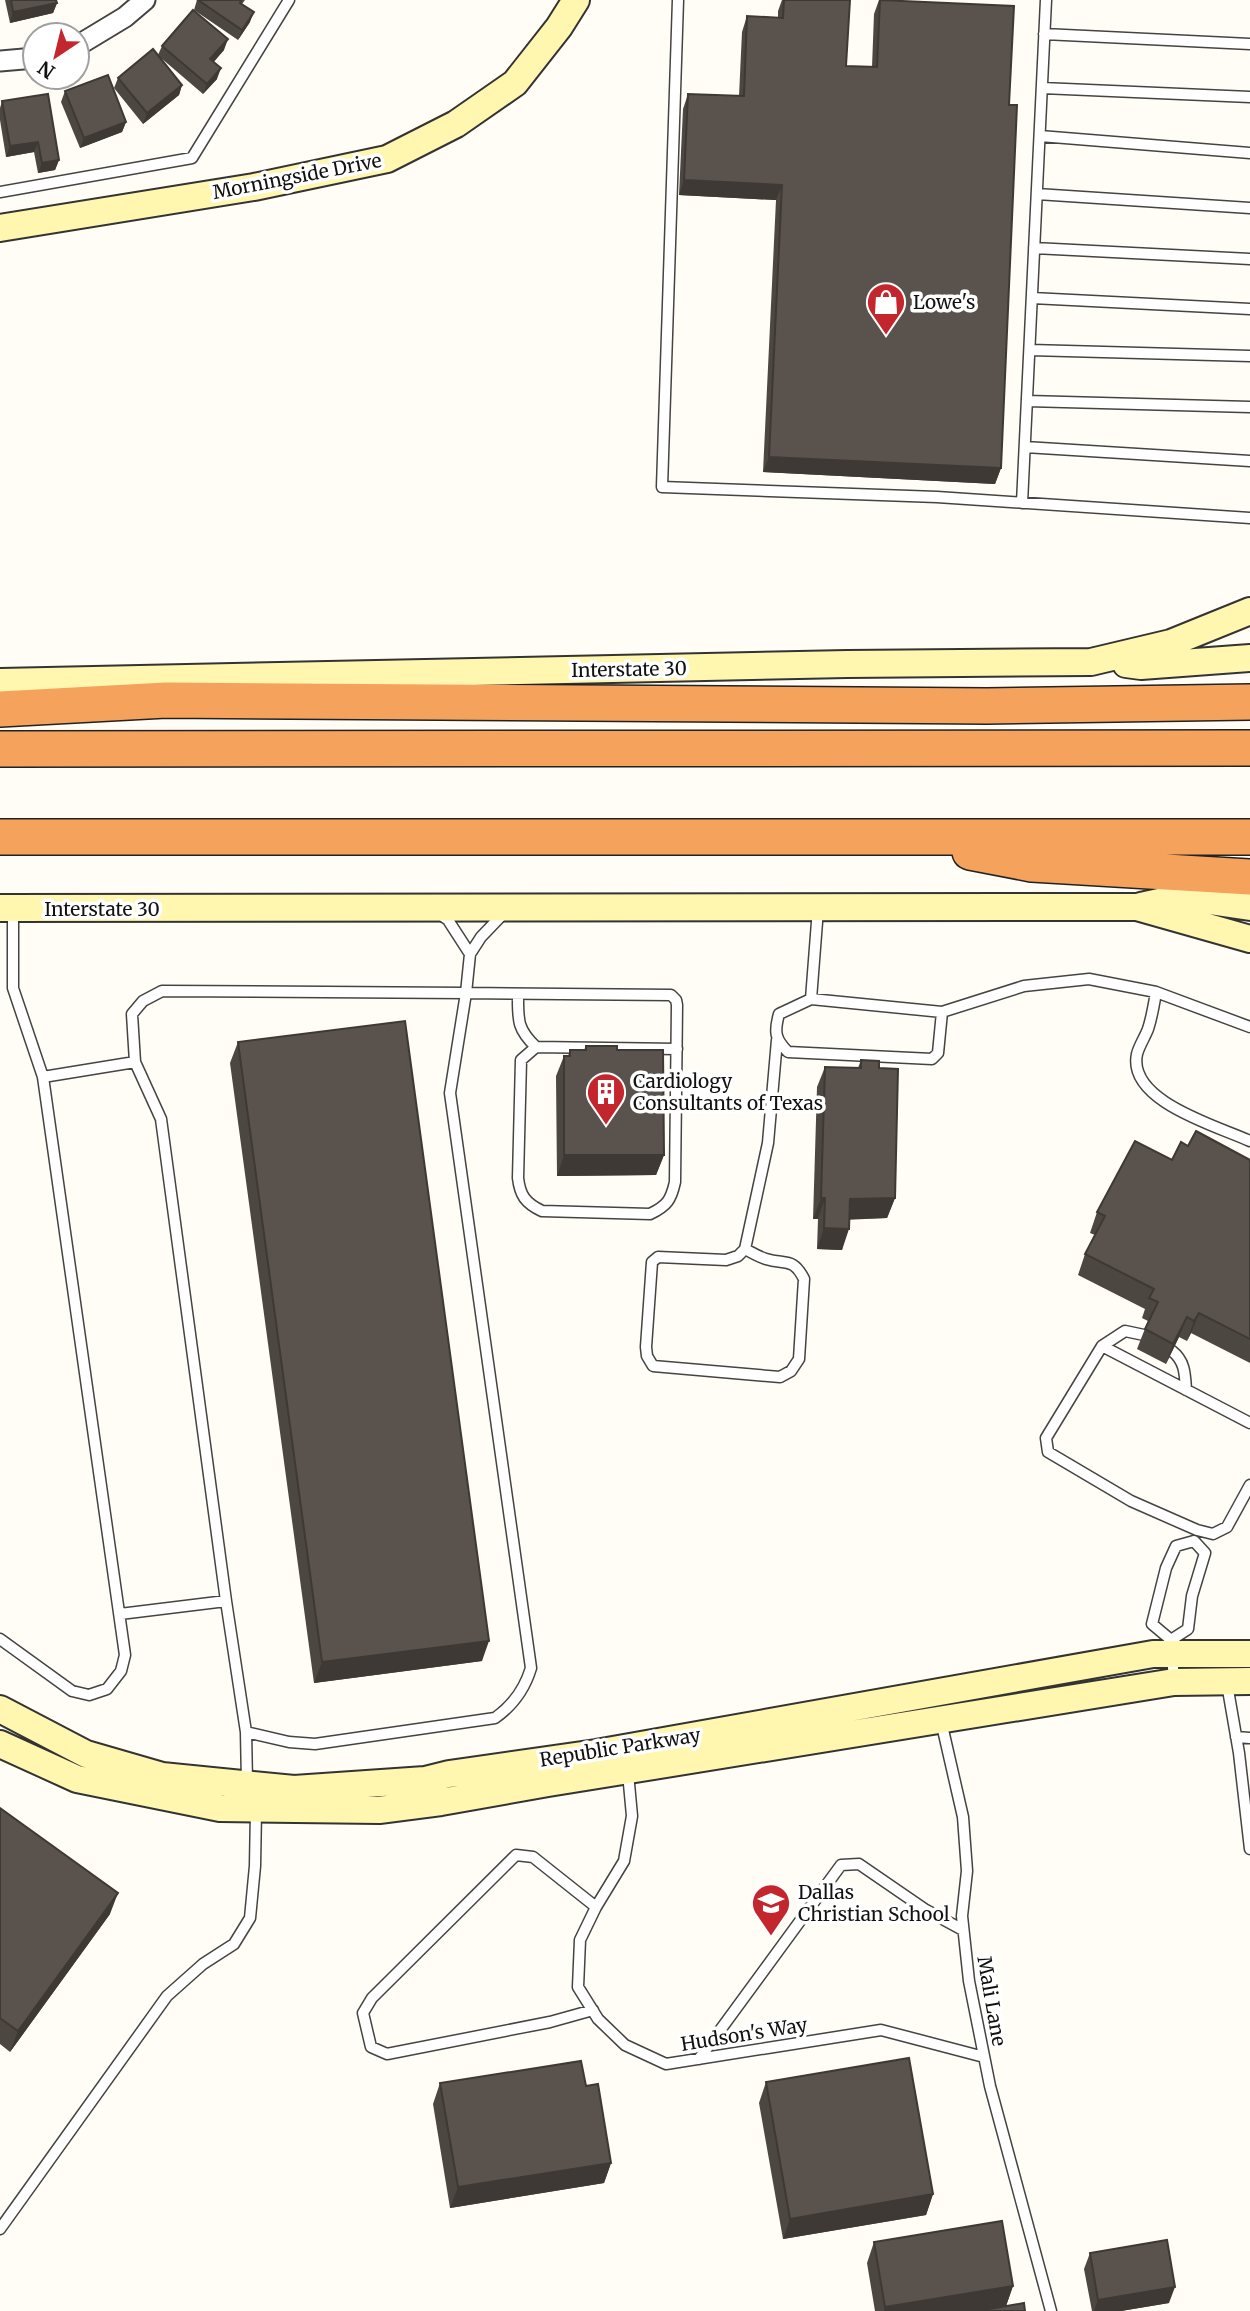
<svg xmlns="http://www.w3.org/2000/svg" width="1250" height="2311" viewBox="0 0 1250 2311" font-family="Merriweather,serif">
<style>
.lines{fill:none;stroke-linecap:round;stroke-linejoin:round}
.lane-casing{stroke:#444;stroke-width:13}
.street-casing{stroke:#444;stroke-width:23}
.secondary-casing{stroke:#333;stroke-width:30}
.highway-casing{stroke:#222;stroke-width:38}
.lane{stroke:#fff;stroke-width:10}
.street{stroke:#fff;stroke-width:19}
.secondary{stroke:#fff6b0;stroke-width:26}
.highway{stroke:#f5a25d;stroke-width:35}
.wall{fill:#4d4742}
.shaded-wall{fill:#3f3936}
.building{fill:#5a524d;stroke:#3f3936;stroke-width:2}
.labels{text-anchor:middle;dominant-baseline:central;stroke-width:7;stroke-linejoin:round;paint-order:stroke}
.street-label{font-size:19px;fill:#111;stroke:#fff}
.poi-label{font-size:19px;fill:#111;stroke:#fff;text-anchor:start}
</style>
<rect width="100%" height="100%" fill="#fffdf5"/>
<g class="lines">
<g class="lane-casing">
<path id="lane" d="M678,0L662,487L937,497L1250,518
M1044,34L1250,44
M1042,88L1250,97
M1040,136L1250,153
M0,192L192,158L289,0
M1037,194L1250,208
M1034,248L1250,259
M1032,298L1250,309
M1030,350L1250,356
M1027,401L1250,407
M1025,447L1250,461
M1022,503L1046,0
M818,909L811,999L942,1012L1024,986L1089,979L1156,992L1250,1027
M438,913L448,920L470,954
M504,913L481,937L470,954L466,993L671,995L676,1000L677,1005L675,1182C671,1200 667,1206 650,1214L542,1211C525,1203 520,1195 518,1178L521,1060L536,1047L677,1049
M1156,992C1154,1004 1152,1017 1148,1029C1145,1037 1139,1046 1137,1054C1127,1101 1217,1126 1250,1141
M518,995C518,1020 517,1029 536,1047
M811,999L779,1014C774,1032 775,1039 788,1052L932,1059L938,1053L942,1012
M43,1077L135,1062
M745,1249C751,1252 759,1257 766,1259C785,1265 793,1257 804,1279L799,1359L791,1371L780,1377L653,1366L647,1356L646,1347L652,1262L658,1257L726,1260L738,1256L745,1249L768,1143L777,1040
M1102,1346L1125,1331L1144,1335
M1172,1351C1185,1361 1185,1374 1186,1390
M1250,1423L1102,1346L1046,1438L1048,1452L1131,1501L1197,1530L1213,1534L1227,1527L1250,1485
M120,1614L226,1601
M0,1639L72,1691L89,1695L107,1689L121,1671L125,1655L43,1077L13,988V909
M1171,1640L1188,1629L1192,1596L1205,1553L1194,1541
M1174,1681L1171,1640L1152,1624L1166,1568L1176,1546L1194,1541
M1227,1684L1239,1753L1250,1849
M941,1721L963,1817L967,1871L962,1916L969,1981L990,2086L1051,2311
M246,1732L289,1742L315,1744L495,1718C512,1706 525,1688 531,1668L450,1093L466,993L162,991L143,1001L132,1014L135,1062L161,1119L226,1601L246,1732L247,1782
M1236,1737L1250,1738
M628,1773L632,1816L624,1861L596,1907L580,1940L578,1987L598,2019L625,2045L666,2064L881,2030L984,2057
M593,2010L550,2022L387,2054L371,2047L363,2013L372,1998L516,1855L533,1857L596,1907
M699,2059L841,1865L859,1864L926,1910L963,1930
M0,2229L167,1996L203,1964L234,1944L250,1918L255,1866L256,1810"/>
</g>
<g class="street-casing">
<path id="street" d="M77,46L125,17L145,0
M0,61L35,58"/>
</g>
<g class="secondary-casing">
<path id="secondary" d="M0,228L254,187L387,159L456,124L515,83L559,27L576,0
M1126,664L1141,666L1250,658
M0,682L847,664L1091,662L1171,643L1250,611
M1141,906L1182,897L1250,907
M0,908L1137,907L1250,939
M0,1709L86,1754L162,1776L294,1789L425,1780L449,1774L596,1753L1153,1654H1250
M0,1744L77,1779L220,1808L379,1810L441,1802L548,1783L1174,1682L1250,1681"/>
</g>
<g class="highway-casing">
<path id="highway" d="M0,709L166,700L987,706L1250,702
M0,749L1250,748
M0,837H1250
M970,852L1032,864L1250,877"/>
</g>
<use href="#lane" class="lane"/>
<use href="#street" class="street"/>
<use href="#secondary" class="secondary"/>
<use href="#highway" class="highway"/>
</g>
<path class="wall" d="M5,0H56L57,3L53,13L10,23Z
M197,0H245L242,4L250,22L238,40L194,10Z
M782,0H850L846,66L872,67L874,14L879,0L1009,105L1001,468L995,484L763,472L776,200L679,195L683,109L688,94L739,96L742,32L747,16L778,18V11Z
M162,46L224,50L213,62L217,79L203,94L161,58L182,85L179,95L143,124L114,88L118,78L158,55Z
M65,91L126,122L122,132L80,148L61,102Z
M2,101L59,160L55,170L38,173L34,152L6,157L0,120V108Z
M238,1042L482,1661L314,1683L230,1063Z
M586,1046L617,1050L664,1155L656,1175L557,1176L556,1076L564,1056H568L570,1050H584Z
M861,1060L879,1068L895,1198L887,1218L849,1219L842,1250L817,1249L818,1219H813L817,1087L825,1067L858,1068Z
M1188,1146L1250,1160V1363L1191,1333L1187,1341L1179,1337L1166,1364L1137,1349L1148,1321L1142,1318L1145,1309L1078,1275L1085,1254L1095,1235L1090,1233L1097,1212L1172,1160Z
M0,1808L110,1914L10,2052L0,2044Z
M766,2082L933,2194L926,2215L783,2239L759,2103Z
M440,2083L586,2086L611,2163L604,2183L450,2208L433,2104Z
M874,2242L1013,2286L1006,2306L977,2311H875L867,2263Z
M1090,2253L1169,2303L1121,2311H1092L1084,2269Z"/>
<path class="shaded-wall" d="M57,3L53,13L10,23L13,12Z
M254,12L250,22L238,40L242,30Z
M228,39L224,50L207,70L210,59Z
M221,68L217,79L203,94L207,84Z
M182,85L179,95L143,124L147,113Z
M126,122L122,132L80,148L84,138Z
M38,142L34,152L6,157L10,146Z
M59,160L55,170L38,173L42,163Z
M684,180L782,185L776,200L679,195Z
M769,457L1001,468L995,484L763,472Z
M564,1155H664L656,1175L557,1176Z
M821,1198H825L818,1219H813Z
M895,1198L887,1218L843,1220L850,1199Z
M824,1228L849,1229L842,1250L817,1249Z
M1199,1313L1191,1333L1187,1341L1194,1321Z
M1187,1317L1179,1337L1166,1364L1173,1344Z
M489,1641L482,1661L314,1683L322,1662Z
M118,1893L110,1914L10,2052L18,2031Z
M611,2163L604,2183L450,2208L458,2187Z
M933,2194L926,2215L783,2239L790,2219Z
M1013,2286L1006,2306L977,2311H884L885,2307Z
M1175,2287L1169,2303L1121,2311H1094L1098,2300Z"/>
<path class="building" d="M11,0H56L57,3L13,12Z
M198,0H241L240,3L254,12L242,30Z
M784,0H850L846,66L877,67L880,0L1014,6L1009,105H1017L1001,468L769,457L782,185L684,180L688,94L744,96L747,16L783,18Z
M193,10L228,39L210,59L221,68L207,84L162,46Z
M153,49L182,85L147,113L118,78Z
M108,75L126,122L84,138L65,91Z
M48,94L59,160L42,163L38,142L10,146L2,101Z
M405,1021L489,1641L322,1662L238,1042Z
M586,1046H617V1050H663L664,1155H564V1056H570V1050H586Z
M861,1060L879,1061V1068L898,1069L895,1198L850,1199L849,1229L824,1228L825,1198H821L825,1067L861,1068Z
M1196,1131L1250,1160V1339L1199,1313L1194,1321L1187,1317L1173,1344L1145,1329L1158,1302L1149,1298L1154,1289L1085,1254L1105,1216L1097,1212L1135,1141L1172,1160L1181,1142L1188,1146Z
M0,1808L118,1893L18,2031L0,2018Z
M909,2058L933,2194L790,2219L766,2082Z
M581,2061L586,2086L598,2084L611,2163L458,2187L440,2083Z
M1002,2221L1013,2286L885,2307L874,2242Z
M1167,2240L1175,2287L1098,2300L1090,2253Z
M1024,2303L1025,2311H978Z"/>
<defs>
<g id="shop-pin" transform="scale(2.0125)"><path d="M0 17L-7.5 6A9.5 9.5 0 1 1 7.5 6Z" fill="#c4262e" stroke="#fff"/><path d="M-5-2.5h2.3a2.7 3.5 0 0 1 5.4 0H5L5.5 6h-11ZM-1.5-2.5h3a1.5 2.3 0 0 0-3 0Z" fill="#fff"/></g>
<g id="building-pin" transform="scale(2.0125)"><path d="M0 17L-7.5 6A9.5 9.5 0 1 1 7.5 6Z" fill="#c4262e" stroke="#fff"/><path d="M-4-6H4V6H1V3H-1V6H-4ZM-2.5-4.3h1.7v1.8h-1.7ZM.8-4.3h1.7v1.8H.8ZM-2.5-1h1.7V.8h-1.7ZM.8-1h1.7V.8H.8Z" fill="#fff"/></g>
<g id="school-pin" transform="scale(2.0125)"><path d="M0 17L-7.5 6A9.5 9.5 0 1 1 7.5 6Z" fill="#c4262e" stroke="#fff"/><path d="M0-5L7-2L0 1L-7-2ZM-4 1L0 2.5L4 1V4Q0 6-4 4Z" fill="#fff"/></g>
</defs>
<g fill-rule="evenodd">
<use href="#shop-pin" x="886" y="302"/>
<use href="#building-pin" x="606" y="1092"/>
<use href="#school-pin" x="771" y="1903"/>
</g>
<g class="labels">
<g class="street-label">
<text transform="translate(297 176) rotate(-11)">Morningside Drive</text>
<text transform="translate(629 669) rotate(-1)">Interstate 30</text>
<text x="102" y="909">Interstate 30</text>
<text transform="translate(620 1747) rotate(-9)">Republic Parkway</text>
<text transform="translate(992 2001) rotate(80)">Mali Lane</text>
<text transform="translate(744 2034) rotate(-9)">Hudson's Way</text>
</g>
<g class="poi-label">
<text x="913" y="302">Lowe's</text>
<text x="633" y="1081">Cardiology<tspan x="633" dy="22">Consultants of Texas</tspan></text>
<text x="798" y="1892">Dallas<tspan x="798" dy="22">Christian School</tspan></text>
</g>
</g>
<g transform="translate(56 56) rotate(215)"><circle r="33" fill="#ffffff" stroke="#a0a0a0" stroke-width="2"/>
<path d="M0-5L12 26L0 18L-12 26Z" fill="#c4262e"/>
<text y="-10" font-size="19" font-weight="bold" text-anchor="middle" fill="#111111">N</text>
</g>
</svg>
